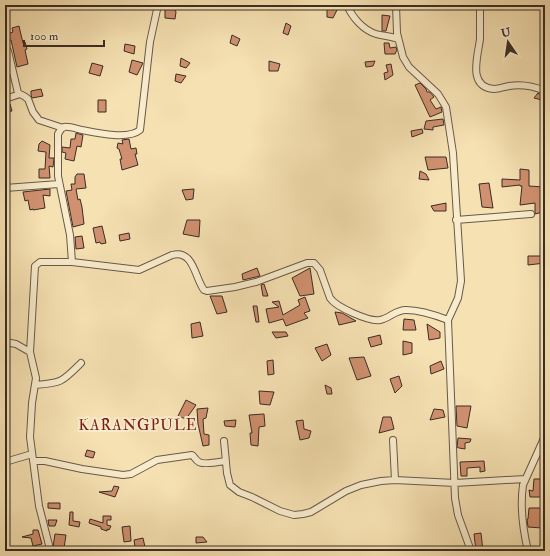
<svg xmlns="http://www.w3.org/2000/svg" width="550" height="556" viewBox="0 0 550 556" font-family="'IM FELL Double Pica',serif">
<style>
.building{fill:#d19170;stroke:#392d26}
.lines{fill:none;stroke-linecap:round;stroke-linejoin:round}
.street-casing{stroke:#685a49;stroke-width:8}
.street{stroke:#f9eccd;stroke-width:6}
.labels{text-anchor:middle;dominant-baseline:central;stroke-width:4;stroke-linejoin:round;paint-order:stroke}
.quarter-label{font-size:15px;letter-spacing:1px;fill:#7a1f14;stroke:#f9eccd}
</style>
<rect width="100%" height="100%" fill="#f6e1b2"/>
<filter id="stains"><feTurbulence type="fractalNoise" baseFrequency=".005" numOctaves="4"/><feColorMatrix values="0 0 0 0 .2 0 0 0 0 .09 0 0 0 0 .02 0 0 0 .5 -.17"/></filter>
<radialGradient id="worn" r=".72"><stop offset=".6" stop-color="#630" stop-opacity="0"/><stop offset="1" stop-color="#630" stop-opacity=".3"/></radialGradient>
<path class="building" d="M165,5H173L176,12L175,19L165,18Z
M327,5H338L337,10L333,18L327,17Z
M382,15L390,16L386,31H382Z
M286,23L291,26L288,35L283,33Z
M19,26L23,43L25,42L27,49L25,50L28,64L17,67L11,40H9L7,34L13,32L12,28Z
M232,35L240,39L237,46L230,43Z
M384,43H389L390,48L396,47L397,50L395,54H385Z
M125,44L135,46L134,54L124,51Z
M181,58L190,63L186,68L180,66Z
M132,60L143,63L137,75L129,72Z
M269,61L280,64L278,71H269Z
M375,61L373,66L366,67L365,62Z
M92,63L103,66L100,76L89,73Z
M391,64L393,75L385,80L384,73L388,72L386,65Z
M176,74L186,76L181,83L175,81Z
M420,83L426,89L427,92H430L434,97L430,100L436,109L441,107L442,112L430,117L415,85Z
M41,89L43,96L32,98L31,95V91Z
M538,93L542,96V100L534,98Z
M98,100H106V112H98Z
M10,104L12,111L5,112V105Z
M443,119L444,125L433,127V130L424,129L426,121Z
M422,129L423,133L412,137L411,131Z
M76,133L83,135L81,147L77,146L74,161L65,159L66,153L62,152V147L70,148L71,139H75Z
M129,139L131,149L136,148L137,154H135L138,165L122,170L120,159H122L119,149L117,148L118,143L123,144L122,140Z
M42,141L50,145L49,158H54L53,167L49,166L50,178H39V169H45L46,152L38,151L39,144Z
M425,157H446L448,168L428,170Z
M520,169L529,170V186L544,187L543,212L535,214V203L520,205L522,186H520V185L502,187V179L520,180Z
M420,171L426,174L429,180L419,179Z
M77,174H84L86,188L76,189L78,200L80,199L82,207L84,224L73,227L66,191L72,190L71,184H75V177Z
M489,183L493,208L482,207L479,184Z
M50,189V196L43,195L45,208L33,210V209L30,210L28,200L25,201L23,192Z
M194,189L193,199L186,200L182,190Z
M446,203V211H434L431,206Z
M187,220H200L199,237L183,234Z
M102,226L106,243L101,244L100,242L96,243L93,228Z
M129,233L130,239L120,241L119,235Z
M82,236L84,248L76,249L75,237Z
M528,256H545V263L528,265Z
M257,268L260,276L243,280L242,274Z
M310,268L314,294L300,296L292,278Z
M264,284L268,296H263L261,285Z
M210,296H222L227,312L217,314Z
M305,297L310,311L304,313L308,318L286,326L283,319L269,323L266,309L279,307L272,302L279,301L283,315L300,305L298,300Z
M253,306H257L259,322H256Z
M335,312L342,313L356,321L339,325Z
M404,319L414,320L416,330H403Z
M200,322L203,336L192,338L191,324Z
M427,324L440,332V338L429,340Z
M272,332H286L288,336L276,338Z
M380,335L382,344L371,347L368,338Z
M403,341L412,343V353L403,355Z
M327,344L331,355L322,361L315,348Z
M364,357L371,376L357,380L349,358Z
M273,360L274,374L268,375L267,361Z
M441,361L444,369L431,374L430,366Z
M399,376L402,386L395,393L390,379Z
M325,385L331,388L332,394H327Z
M259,391L274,392L270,405L260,404Z
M186,400L196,405L186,419L178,416Z
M456,406H471L467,428L457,426Z
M208,408L206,418L203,419L204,434L209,435V445L203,446L198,424L197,409Z
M434,409L443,410L445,417L430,420Z
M264,414L265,426L259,427L258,446L251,445L250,433H252L249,415Z
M383,417H391L394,429L379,433Z
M236,420L235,427L225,426L224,421Z
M303,420L304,429L311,431L309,438L300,440L296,421Z
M458,438L471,439L470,442L465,443V449L459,448L457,447Z
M87,450L95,452L93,458L85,456Z
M484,461L485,471L480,472V467L467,468V476H461L460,462Z
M534,479H543L542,487H541V497H530L529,490L533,491Z
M114,486L119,487L115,497L99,492L112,491Z
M48,503H60V509L48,508Z
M529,508H542V528L528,527L527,519H528Z
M70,512H73V521L80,522L79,527L69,525Z
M103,516H111V520H107V525L111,526L109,530L107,529V531L101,529V527L89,523L90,519L103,523Z
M48,520H57L55,526H49Z
M130,526L131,541L124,542L122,527Z
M33,530H38L42,544L33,546L31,538L22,537L33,534Z
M481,533L483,551H476L474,534Z
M55,534L66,535L64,548L53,547Z
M196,537H203L207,542L196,543Z
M143,538L145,547H135L134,540Z"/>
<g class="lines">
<g class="street-casing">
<path id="street" d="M347,5C352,17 363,30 376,34C383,36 390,36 398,39
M396,5L397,33L403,57L409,67L438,94L446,107L453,153L461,281L458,298L448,320L455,498L458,515L471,551
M480,5C480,16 480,28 480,39C478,56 467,87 494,89C499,89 504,87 509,86C522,84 533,86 545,91
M5,46L8,51L18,93L24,96L28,99L33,112L39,120L63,128
M5,99L20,94
M5,188L59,184
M456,220L531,214
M72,262L139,270L172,255C194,249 195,279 204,290L207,291L235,287L256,282L307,263H314L320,270L330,298C336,307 369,322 380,320C390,318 395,310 406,310C420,310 435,315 448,320
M5,342L16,344L30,352
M35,385C62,383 62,382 81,363
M393,440L395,480
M224,441L227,473L230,485L239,492L252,497L280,511L294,515L303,514L311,512L346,491L361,485L381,481L395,480L455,483L525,479
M33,461H45L82,469L123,475L131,474L157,460L192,455C195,457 195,460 199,462C203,465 219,462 225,461
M5,462L32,454
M5,550L13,551
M46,551L48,549L49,545L39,506L30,437L32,403L36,378L30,352L35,266L40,262H72L70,235L58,176V134C60,131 61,128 64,127C69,126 77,129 82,130C97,133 128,140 140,130L150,42L158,5
M528,551C523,530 520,506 523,485L545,436"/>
</g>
<use href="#street" class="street"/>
</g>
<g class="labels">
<g class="quarter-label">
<text x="138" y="425">KARANGPULE</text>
</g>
</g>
<rect width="550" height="556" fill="none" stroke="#f6e1b2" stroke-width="20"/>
<rect x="6" y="6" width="538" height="544" fill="none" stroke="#392d26" stroke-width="2"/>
<rect x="10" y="10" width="530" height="536" fill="none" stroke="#392d26"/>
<g transform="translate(508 42) rotate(347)" stroke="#f9eccd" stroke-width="3" paint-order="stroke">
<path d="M0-3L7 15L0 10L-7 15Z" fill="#392d26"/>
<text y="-6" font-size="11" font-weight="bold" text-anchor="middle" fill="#392d26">U</text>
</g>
<path d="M24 40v6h80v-6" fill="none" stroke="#392d26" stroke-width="2"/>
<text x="30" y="40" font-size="12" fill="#392d26" stroke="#f9eccd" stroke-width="3" paint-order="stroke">100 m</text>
<rect width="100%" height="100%" filter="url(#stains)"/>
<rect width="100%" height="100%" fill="url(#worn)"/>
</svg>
